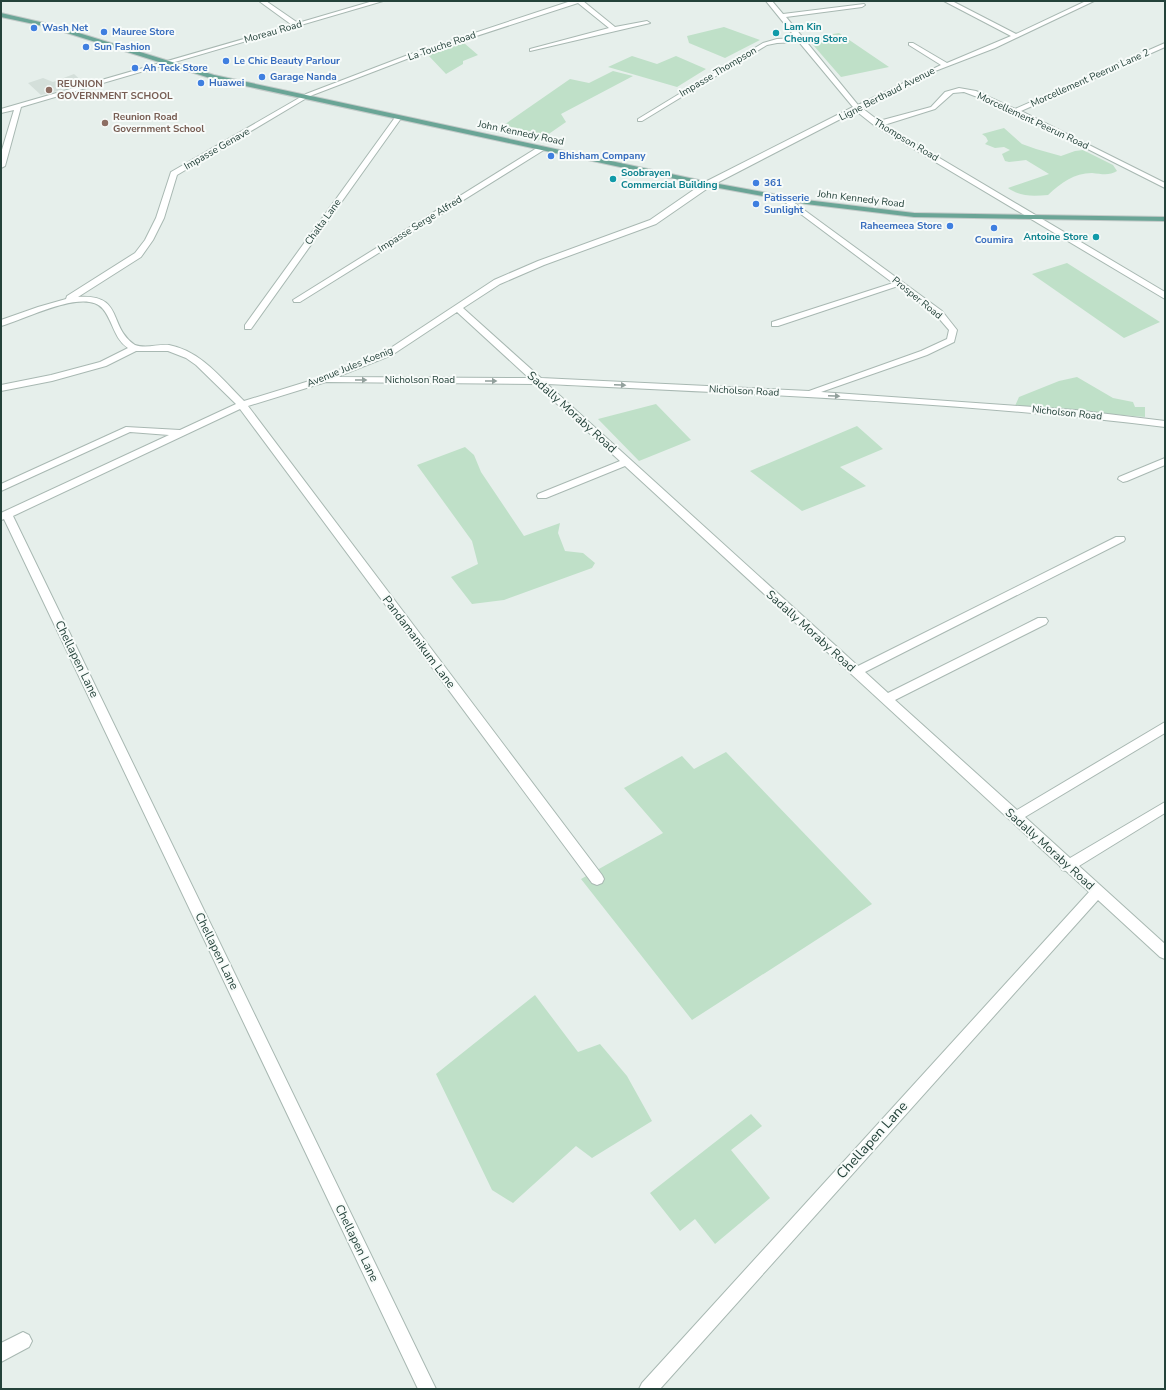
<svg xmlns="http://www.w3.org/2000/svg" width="1166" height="1390" viewBox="0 0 1166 1390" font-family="'Nunito Sans',sans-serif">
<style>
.built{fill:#d4dfda}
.green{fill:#bfe0c8}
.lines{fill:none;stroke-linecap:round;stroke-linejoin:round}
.minor-casing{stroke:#a8b8b2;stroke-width:2}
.major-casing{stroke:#c2cac8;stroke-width:2}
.minor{fill:#fff;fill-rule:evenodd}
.major{fill:#6aa596;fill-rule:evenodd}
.oneway{fill:#92a09c}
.shop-dot{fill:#3f7fe0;stroke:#f7fbf9;stroke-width:1.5}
.culture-dot{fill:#0f9aa8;stroke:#f7fbf9;stroke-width:1.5}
.education-dot{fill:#8d6e63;stroke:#f7fbf9;stroke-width:1.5}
.labels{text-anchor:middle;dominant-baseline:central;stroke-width:4;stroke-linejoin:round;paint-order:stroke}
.far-culture-label{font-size:10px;font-weight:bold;fill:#0d838f;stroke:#f7fbf9;text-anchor:start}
.far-shop-label{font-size:10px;font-weight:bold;fill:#366cbe;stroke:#f7fbf9;text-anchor:start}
.far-street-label{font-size:10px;fill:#24423a;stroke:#f7fbf9}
.far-education-label{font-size:10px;font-weight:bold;fill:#785e54;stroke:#f7fbf9;text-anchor:start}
.street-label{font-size:12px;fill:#24423a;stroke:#f7fbf9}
.near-street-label{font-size:14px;fill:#24423a;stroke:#f7fbf9}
</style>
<rect width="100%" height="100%" fill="#e6efeb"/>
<path class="built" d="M74,74L85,84L41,95L28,83L43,78L53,82Z"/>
<path class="green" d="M724,27L760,40L725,58L689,43L687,36Z
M839,33L889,67L841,77L807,38Z
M464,43L478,55L463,61V64L446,74L428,55Z
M632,56L657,64L676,56L706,69L677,87L608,67Z
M613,71L633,76L561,114L566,122L540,140L498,129L570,79L589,83Z
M1004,128L1022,144L1036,149L1061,156L1075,151L1083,150L1113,165L1117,171C1109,176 1102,174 1092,173C1074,173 1061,183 1048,195C1033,196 1021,197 1008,188L1049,174L1026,160L1009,162L1005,161L1002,154L1010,150L1004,147L995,148L985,144L988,141L986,137L982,134Z
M1067,263L1160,322L1124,338L1032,274Z
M1077,377L1113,398L1133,402L1135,407H1145V417L1015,406L1019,397L1059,381Z
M656,404L691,440L639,461L598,419Z
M857,426L883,449L840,467L866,486L802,511L750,471Z
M465,447L474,455L481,472L524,536L560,523L558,533L565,551L583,553L595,563L592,568L504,600L472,604L451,577L478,564L472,541L417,465Z
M726,752L872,904L692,1020L581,879L663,833L624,788L682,756L694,769Z
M535,995L578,1052L600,1044L627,1076L652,1121L592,1158L576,1146L513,1203L492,1190L436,1074Z
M751,1114L762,1126L731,1150L770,1198L715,1244L695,1219L680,1231L650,1193Z"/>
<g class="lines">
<g class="minor-casing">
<path id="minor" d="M259,1H266L298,23L373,1H383L21,107L5,166L1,168V153L14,110L1,113V109L292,25Z
M571,1H583L615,27L647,21L650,23L530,51V49L609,28L578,3L412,57L310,96L177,175L164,218L153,240L141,257L78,297C125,294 107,326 135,345C146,349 158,344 169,345C201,351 222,379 244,401L319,378L386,351L494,280L538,261L650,220L705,182L853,107L799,42L777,43L767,45L642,121H638V119L763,43L777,39L796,38L766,1H772L783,14L864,4L865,5L862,7L786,17L858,105L941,65L909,45V43H913L947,63L1011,36L944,1H952L1016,34L1086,1H1094L995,48L930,73L862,108L879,121L931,107L945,92L959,88L976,91L1015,109L1165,43V47L1021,111L1165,183V188L1058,134L980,98L964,92L953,93L935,109L884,125L1165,292V299L875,126L856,111L711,186L656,224L544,265L500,284L463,308L541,378L809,391L921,351L947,339L949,330L936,315L898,286L778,326H772V322L893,283L782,200V196H785L942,311L957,330L954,342L927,355L821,392L1075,410L1165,421V427C960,402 753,394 547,384L858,666L1116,537H1124L1125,539L1124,541L865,672L888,693L1038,618H1046L1048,621L1046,624L895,700L1017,810L1165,722V733L1025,817L1070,858L1165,802V813L1079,866L1165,944V959L1160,957L1098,900L660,1389H639L642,1383L1089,892L1066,871L1062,870L1060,866L625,466L546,498H538L537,496L538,494L620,461L535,384L326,382L248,406L602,875L604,879L602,883L597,885L592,883L240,409L13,516L436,1389H418L4,519L1,520V513L3,512L169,435L130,432L1,491V484L126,427L180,430L236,404L196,365L186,358L168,351H136L106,366L52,381L1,391V385L51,375L100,362L128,348C114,339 113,321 103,309C85,287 24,320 1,326V320L38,307L66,299L67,296L135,253L145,240L156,218L171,172L306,94L408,55ZM457,312L529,378L337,377L392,355Z
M396,116L402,117L251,329H245V325Z
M540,146L547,148L300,302H294L293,300Z
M1165,458V465L1127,481L1123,482L1118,479L1119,477Z
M23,1332L29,1335L32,1341L29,1347L1,1362V1343Z"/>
</g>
<g class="major-casing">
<path id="major" d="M1,13L53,25L214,75L708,182L806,200L914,213L1165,217V221L914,217L806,204L708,186L213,79L48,27L1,17Z"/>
</g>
<use href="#minor" class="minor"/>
<use href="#major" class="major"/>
</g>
<defs><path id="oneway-solid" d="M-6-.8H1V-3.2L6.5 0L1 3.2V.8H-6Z"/></defs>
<g class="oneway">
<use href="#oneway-solid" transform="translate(361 380)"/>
<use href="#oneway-solid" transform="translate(491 381)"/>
<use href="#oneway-solid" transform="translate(620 385) rotate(3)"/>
<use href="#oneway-solid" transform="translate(834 396) rotate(3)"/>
</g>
<g class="shop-dot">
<circle cx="34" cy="28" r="4"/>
<circle cx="104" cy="32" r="4"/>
<circle cx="86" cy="47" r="4"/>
<circle cx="226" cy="61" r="4"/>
<circle cx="135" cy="68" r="4"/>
<circle cx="262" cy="77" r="4"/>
<circle cx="201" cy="83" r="4"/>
<circle cx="551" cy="156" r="4"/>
<circle cx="756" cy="183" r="4"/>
<circle cx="756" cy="204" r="4"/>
<circle cx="950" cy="226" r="4"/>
<circle cx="994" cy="228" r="4"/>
</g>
<g class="culture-dot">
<circle cx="776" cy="33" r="4"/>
<circle cx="613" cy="179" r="4"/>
<circle cx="1096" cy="237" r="4"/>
</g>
<g class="education-dot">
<circle cx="49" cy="90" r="4"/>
<circle cx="105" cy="123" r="4"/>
</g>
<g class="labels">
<g class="far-culture-label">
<text x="784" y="27">Lam Kin<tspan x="784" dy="12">Cheung Store</tspan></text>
<text x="621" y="173">Soobrayen<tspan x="621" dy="12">Commercial Building</tspan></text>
<text x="1088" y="237" text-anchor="end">Antoine Store</text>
</g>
<g class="far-shop-label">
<text x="42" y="28">Wash Net</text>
<text x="112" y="32">Mauree Store</text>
<text x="94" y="47">Sun Fashion</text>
<text x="234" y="61">Le Chic Beauty Parlour</text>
<text x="143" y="68">Ah Teck Store</text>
<text x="270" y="77">Garage Nanda</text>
<text x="209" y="83">Huawei</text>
<text x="559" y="156">Bhisham Company</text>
<text x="764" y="183">361</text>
<text x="764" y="198">Patisserie<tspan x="764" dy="12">Sunlight</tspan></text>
<text x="942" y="226" text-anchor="end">Raheemeea Store</text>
<text x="994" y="240" text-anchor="middle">Coumira</text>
</g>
<g class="far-street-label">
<text transform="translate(273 32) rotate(-16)">Moreau Road</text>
<text transform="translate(442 46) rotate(-19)">La Touche Road</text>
<text transform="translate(718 72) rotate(-31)">Impasse Thompson</text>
<text transform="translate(1090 78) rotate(-24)">Morcellement Peerun Lane 2</text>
<text transform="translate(887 94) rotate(-27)">Ligne Berthaud Avenue</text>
<text transform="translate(1033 121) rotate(25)">Morcellement Peerun Road</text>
<text transform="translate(521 133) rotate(12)">John Kennedy Road</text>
<text transform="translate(906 140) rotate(31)">Thompson Road</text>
<text transform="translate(217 149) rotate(-30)">Impasse Genave</text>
<text transform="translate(861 199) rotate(7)">John Kennedy Road</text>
<text transform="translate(323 222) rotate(-54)">Chalta Lane</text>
<text transform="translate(420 224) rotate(-32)">Impasse Serge Alfred</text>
<text transform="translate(917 298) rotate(39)">Prosper Road</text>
<text transform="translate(350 367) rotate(-22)">Avenue Jules Koenig</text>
<text x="420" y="380">Nicholson Road</text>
<text transform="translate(744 391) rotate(3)">Nicholson Road</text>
<text transform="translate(1067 413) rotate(6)">Nicholson Road</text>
</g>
<g class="far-education-label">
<text x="57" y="84">REUNION<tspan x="57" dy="12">GOVERNMENT SCHOOL</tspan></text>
<text x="113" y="117">Reunion Road<tspan x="113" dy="12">Government School</tspan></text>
</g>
<g class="street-label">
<text transform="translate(572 412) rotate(42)">Sadally Moraby Road</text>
<text transform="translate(811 631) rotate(42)">Sadally Moraby Road</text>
<text transform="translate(419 642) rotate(53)">Pandamanikum Lane</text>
<text transform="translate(77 659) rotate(64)">Chellapen Lane</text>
<text transform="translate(1050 849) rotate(42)">Sadally Moraby Road</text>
<text transform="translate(217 951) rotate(64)">Chellapen Lane</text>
<text transform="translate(357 1243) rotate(64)">Chellapen Lane</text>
</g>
<g class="near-street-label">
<text transform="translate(872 1140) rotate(-48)">Chellapen Lane</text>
</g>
</g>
<rect width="1166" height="1390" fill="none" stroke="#24423a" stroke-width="4"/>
</svg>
